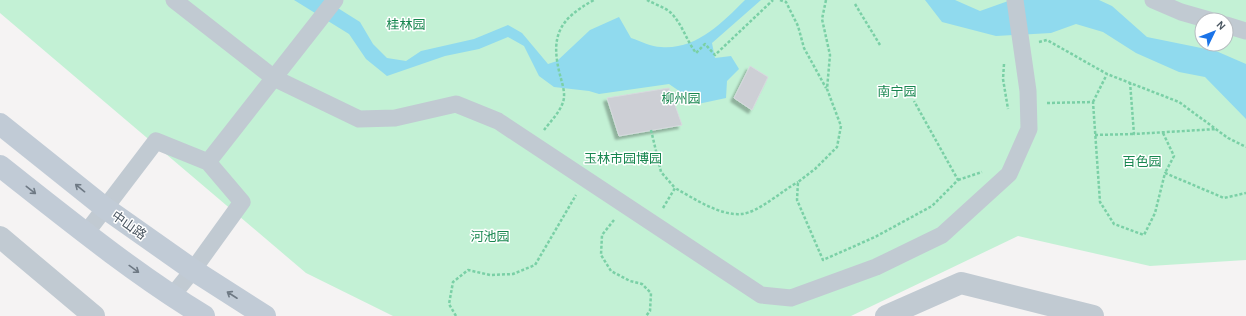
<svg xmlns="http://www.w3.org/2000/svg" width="1246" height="316" viewBox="0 0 1246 316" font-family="Karla,'Noto Sans SC',sans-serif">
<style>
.green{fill:#c3f1d5;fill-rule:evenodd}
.water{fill:#90daee}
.building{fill:#cdcfd5;stroke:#d7d9de;filter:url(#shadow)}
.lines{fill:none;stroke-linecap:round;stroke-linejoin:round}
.path{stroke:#7ad0a6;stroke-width:2.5;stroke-dasharray:3 2;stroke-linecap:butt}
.pedestrian{stroke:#c1cad2;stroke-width:17}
.tertiary{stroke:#c1cad2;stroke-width:22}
.secondary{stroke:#c1cbd6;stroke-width:22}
.oneway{stroke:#6e7984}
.labels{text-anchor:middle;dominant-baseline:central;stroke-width:3;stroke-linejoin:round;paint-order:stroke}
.park-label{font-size:13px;fill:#17864f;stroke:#fff}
.street-label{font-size:13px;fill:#4a5661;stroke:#fff}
</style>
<defs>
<filter id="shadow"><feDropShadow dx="-3.5" dy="3.5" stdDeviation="1" flood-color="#0004"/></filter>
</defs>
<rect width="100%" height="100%" fill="#f5f3f3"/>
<path class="green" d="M0,0H1246V260L1150,266L1018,236L851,316H393L306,273L0,13ZM1202,20H1226V44H1202Z"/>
<path class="water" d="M294,0H325L360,22L373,44L387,58L406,61L421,51L474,39L508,25L522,33L548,64L557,61L590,30L619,17L631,38C641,41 651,47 661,47C696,50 722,23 745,0H761L712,43L715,58L731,56L739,69L727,81L726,98L698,104L669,84L599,94L589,91L554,87L539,76L524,46L508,37L479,49L445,56L387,76L366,59L349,34Z
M925,0H955L980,11L1011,0H1099L1112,6L1147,37L1216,51L1246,64V119L1205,77L1179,72L1136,53L1103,32L1076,24L1051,33L996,36L942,22Z"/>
<path class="building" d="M750,66L768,77L752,110L734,98Z
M669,88L682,125L619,136L607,98Z"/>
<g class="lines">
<path class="path" d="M647,0C654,4 664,7 670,12C682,23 686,40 696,53L705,44L715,55L773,0
M780,0L786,2L798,26L804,48L826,88
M826,0L822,19L830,55L827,89L841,126L837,147L815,169L798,182L797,200L823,260L875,237L932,206L958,180L914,101
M855,4L880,45
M1039,42L1047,40L1107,74L1179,102L1228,138L1246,147
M1004,64L1003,79L1008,109
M1130,82L1134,134L1217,129
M1093,102L1107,74
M1047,103L1093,102L1100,202L1114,224L1144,235L1155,213L1165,173L1224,198L1246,193
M544,130C550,122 560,112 563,102C566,94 562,83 560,75C550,36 559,19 594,0
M651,130L661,172L675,188
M1163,133L1174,156L1165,173
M1095,135L1134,134
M958,180L982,172
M663,208L675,188C693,198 720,216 741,214C758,213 783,190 798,182
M614,220L602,235L601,255L611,271L630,281L642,284L651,293L650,311L646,316
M456,316L449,304L453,282L468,270L490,275L513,274L535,265L576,195"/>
<path class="pedestrian" d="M174,0L274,78L359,119L395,118L456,104L498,121L761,295L791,298L876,267L942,235L1009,174L1029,129L1028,91L1015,0
M1153,0L1181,12L1209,20
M1226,25L1246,31
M208,162L335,0
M86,233L156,141L208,162L242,202L193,270L172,296"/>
<path class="tertiary" d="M0,237L94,316
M886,316L961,283L1093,316"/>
<path class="secondary" d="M0,124L105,208L193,270L265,316
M0,166C66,218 132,272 204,316"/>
</g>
<defs><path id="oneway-shaft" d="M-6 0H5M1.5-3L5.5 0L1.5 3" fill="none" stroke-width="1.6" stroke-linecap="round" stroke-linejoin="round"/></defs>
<g class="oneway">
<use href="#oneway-shaft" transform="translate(80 188) rotate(-141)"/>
<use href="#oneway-shaft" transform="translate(31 190) rotate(38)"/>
<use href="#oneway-shaft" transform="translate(134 269) rotate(36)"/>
<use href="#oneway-shaft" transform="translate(232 295) rotate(-147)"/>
</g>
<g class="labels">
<g class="park-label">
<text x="406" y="24">桂林园</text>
<text x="897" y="91">南宁园</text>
<text x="681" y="98">柳州园</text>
<text x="623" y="158">玉林市园博园</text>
<text x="1142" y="161">百色园</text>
<text x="490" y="236">河池园</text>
</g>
<g class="street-label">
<text transform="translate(129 225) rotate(35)">中山路</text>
</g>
</g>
<g transform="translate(1214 32) rotate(47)"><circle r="19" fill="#ffffff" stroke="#b7bbc0"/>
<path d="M0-3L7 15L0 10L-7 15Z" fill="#1a73e8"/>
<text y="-6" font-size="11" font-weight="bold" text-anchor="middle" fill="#4a5661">N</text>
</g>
</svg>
